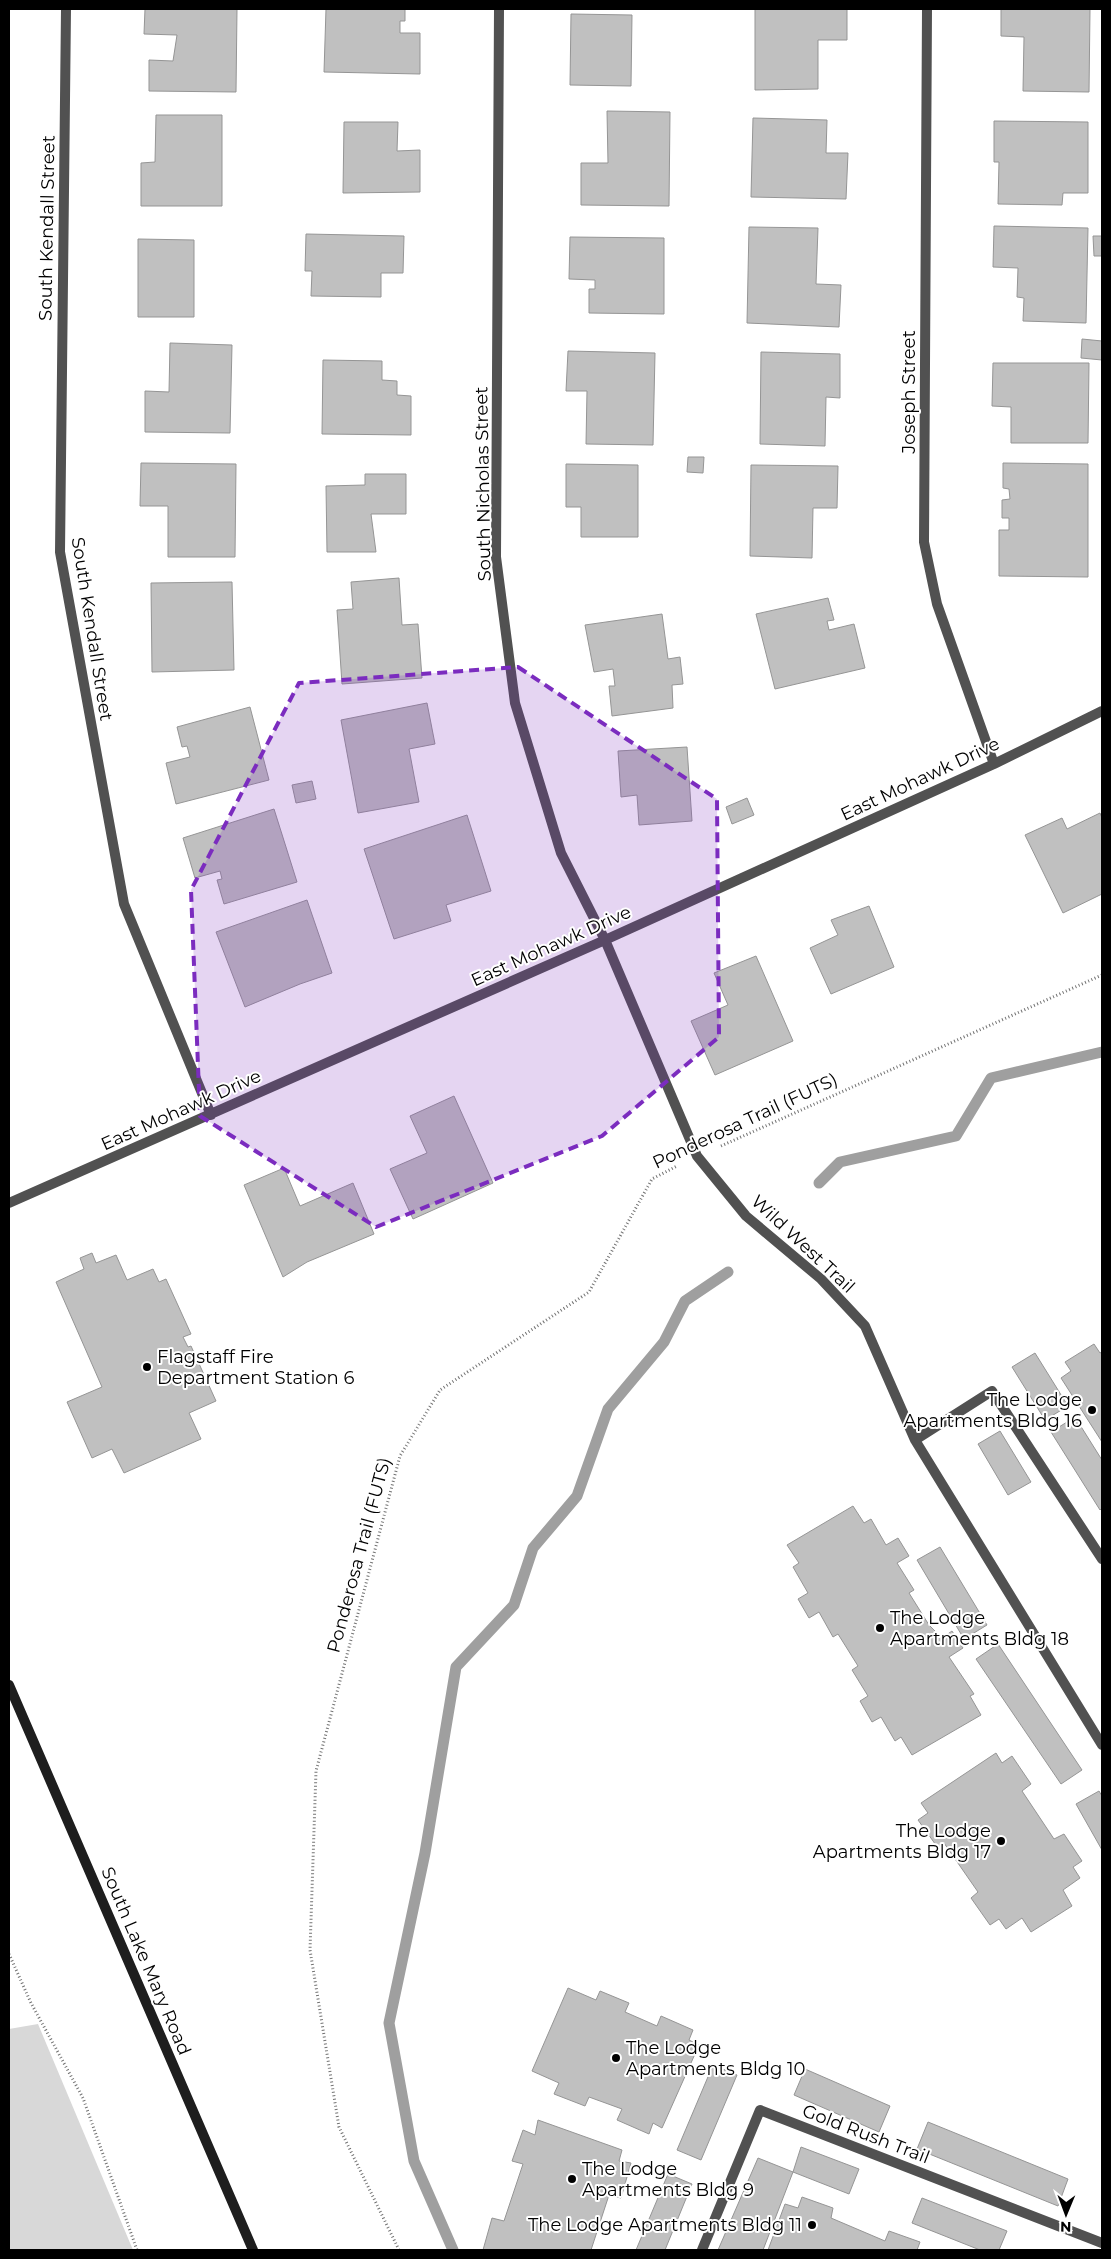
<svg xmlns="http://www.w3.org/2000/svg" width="1111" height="2259" viewBox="0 0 1111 2259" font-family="Montserrat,sans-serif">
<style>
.green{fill:#d8d8d8}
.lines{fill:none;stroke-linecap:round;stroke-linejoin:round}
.stream{stroke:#9f9f9f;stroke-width:11}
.building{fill:#c0c0c0;stroke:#959595}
.path{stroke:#737373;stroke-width:3;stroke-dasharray:1 2.5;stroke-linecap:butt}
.service{stroke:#515151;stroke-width:10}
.minor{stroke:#515151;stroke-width:10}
.secondary{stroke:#1e1e1e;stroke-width:10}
.marked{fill:#7b2cbf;fill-opacity:0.2;stroke:#7b2cbf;stroke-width:4;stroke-dasharray:10 6;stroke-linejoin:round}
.poi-dot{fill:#000;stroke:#fff;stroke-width:2}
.labels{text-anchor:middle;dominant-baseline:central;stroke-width:4;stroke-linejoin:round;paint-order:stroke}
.street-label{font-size:18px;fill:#000;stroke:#fff}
.poi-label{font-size:18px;fill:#000;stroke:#fff;text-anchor:start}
</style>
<rect width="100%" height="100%" fill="#fff"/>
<path class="green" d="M38,2024L133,2250H9V2029Z"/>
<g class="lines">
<path class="stream" d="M819,1183L840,1162L956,1136L991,1078L1102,1052
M453,2250L414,2161L389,2023L425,1853L456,1667L514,1605L533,1548L577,1496L608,1409L664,1342L685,1301L728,1272"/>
</g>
<path class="building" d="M145,9H237L236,92L149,91V60L173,61L177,35L144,34Z
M326,9H405V21H400V33H420V74L324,72Z
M755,9H847V40H818V89L755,90Z
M1001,9H1090L1089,92L1023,91L1024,37L1001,36Z
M571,14L632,15L631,86L570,85Z
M607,111L670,112L669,206L581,205V163H608Z
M156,115H222V206H141V163L155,162Z
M753,118L827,120L826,153H848L846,199L751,197Z
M994,121L1088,122V193H1063L1062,205L998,204L999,162H994Z
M344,122H398L397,151L420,150V192L343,193Z
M994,226L1088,228L1086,323L1023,321L1024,298L1017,297L1018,268L993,267Z
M749,227L818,228L816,284L841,285L839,327L747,323Z
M306,234L404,236L403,273H381V297L311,296L312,271H305Z
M1093,236H1102V256H1094Z
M570,237L664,238V314L589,313V289H595V280L569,279Z
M138,239L194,240V317H138Z
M1082,339L1102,341V360L1081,358Z
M170,343L232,345L230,433L145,432V391L169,392Z
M568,351L655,353L653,445L586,444L587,391H566Z
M761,352L840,354V398L826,397L825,446L760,444Z
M323,360L382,361V380L397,381V395L411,396V435L322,434Z
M993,363H1089L1088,443H1011V407L992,406Z
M688,457H704L703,473L687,472Z
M141,463L236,464L235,557H168V506H140Z
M1003,463L1088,464V577L999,576V530H1009V518H1002V500L1010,499L1009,489L1003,488Z
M566,464L638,465V537H581V507H566Z
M751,465L838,466L837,508H813L812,558L750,556Z
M365,474H406V514H371L376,552H327L326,486L365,485Z
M399,578L402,625L418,624L422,678L342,684L337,610L353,609L351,582Z
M232,582L234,670L152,672L151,583Z
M828,598L834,620L827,621L829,630L854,624L865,668L775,689L756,614Z
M662,614L668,659L680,657L683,684L672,685L673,708L612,716L609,686H615L613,669L594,672L585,625Z
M427,703L435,744L409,749L419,802L358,813L341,720Z
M250,707L269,780L176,804L166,763L190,757L187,746L182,747L177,727Z
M687,747L692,821L639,825L637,795L621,797L618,751Z
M312,781L316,799L296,803L292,785Z
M747,798L754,815L732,824L726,807Z
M274,809L297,882L224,904L217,880L222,879L220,871L195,878L183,838Z
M1100,813L1102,818V894L1063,913L1025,835L1062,818L1067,829Z
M467,815L491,891L446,905L451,921L394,939L364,849Z
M307,900L332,973L300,984L245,1007L216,932Z
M869,906L894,967L831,994L810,948L838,935L831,920Z
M756,956L793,1041L715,1075L691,1021L728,1005L714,973Z
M454,1096L493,1183L413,1219L390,1169L427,1153L410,1116Z
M284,1168L300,1206L353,1183L374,1234L307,1262L283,1277L244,1185Z
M92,1253L96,1263L116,1255L127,1280L153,1269L159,1282L166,1279L191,1334L183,1337L188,1347L191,1346L216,1401L189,1413L201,1439L124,1473L112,1449L92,1458L67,1402L102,1387L56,1282L84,1269L80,1258Z
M1094,1344L1100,1353L1102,1352V1442L1061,1378L1071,1371L1065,1362Z
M1035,1353L1068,1406L1045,1420L1012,1367Z
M1075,1417L1102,1460V1508L1100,1510L1051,1432Z
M1000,1431L1031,1482L1008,1495L978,1444Z
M853,1506L864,1523L871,1519L886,1545L898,1538L909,1556L897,1563L914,1590L909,1593L929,1625L942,1638L952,1631L963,1648L949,1657L974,1694L970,1696L981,1715L912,1755L901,1737L895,1741L881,1717L872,1722L860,1701L868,1696L852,1670L858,1666L838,1634L833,1637L819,1612L809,1618L798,1599L808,1593L793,1567L799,1563L787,1545Z
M940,1547L987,1625L964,1639L917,1560Z
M998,1644L1082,1770L1061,1784L976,1659Z
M996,1753L1002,1763L1012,1756L1031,1784L1022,1791L1054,1839L1064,1834L1082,1861L1073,1867L1080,1878L1063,1890L1072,1906L1031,1932L1022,1918L1006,1929L999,1919L990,1925L971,1898L978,1892L944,1843L938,1848L918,1820L928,1813L921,1803Z
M1099,1791L1102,1796V1850L1076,1804Z
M568,1988L596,2000L600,1991L629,2003L625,2012L657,2026L661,2016L693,2030L689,2040L699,2045L662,2128L653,2123L649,2134L617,2120L622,2109L589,2097L585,2106L554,2094L559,2083L532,2071Z
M713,2065L737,2075L701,2160L677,2150Z
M805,2069L890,2106L879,2132L794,2095Z
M538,2120L622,2150L619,2161L631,2163L621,2198L609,2195L591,2250H483L492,2218L504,2221L523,2164L512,2161L523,2130L535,2135Z
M928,2122L1068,2179L1058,2206L917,2149Z
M801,2147L859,2169L849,2194L793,2172Z
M758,2158L793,2172L763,2250H718Z
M668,2174L692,2184L665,2250H636Z
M802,2197L833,2208L831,2218L885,2241L889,2231L920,2242L917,2250H768L785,2204L798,2208Z
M922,2198L1007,2231L999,2250H980L912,2223Z"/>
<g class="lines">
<path class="path" d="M721,1146L1102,975
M9,1954L31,2003L83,2098L137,2250
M399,2250L339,2127L310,1950L316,1771L400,1456L440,1390L589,1292L652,1179L677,1166"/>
<path class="service" d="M605,940L697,1156L746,1216L821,1279L865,1326L915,1440L1102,1745
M915,1440L992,1391L1102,1559
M702,2250L760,2110L1102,2243"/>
<path class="minor" d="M66,9L60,552L124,904L211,1115
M499,9L496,557L515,703L561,853L605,940
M927,9L924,542L937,604L994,764
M9,1203L605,940L994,764L1102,711"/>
<path class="secondary" d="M9,1685L253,2250"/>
</g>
<path class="marked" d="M518,667L717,799L719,1037L602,1136L376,1227L200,1116L191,890L299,683Z"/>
<g class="poi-dot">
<circle cx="147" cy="1367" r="5"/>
<circle cx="1092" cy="1410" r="5"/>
<circle cx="880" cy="1628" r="5"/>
<circle cx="1001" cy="1841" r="5"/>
<circle cx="616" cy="2058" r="5"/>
<circle cx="572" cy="2179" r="5"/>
<circle cx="812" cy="2225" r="5"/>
</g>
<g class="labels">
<g class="street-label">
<text transform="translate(47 228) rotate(-89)">South Kendall Street</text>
<text transform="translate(909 392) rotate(-90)">Joseph Street</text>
<text transform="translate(483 484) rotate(-91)">South Nicholas Street</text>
<text transform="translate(92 629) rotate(81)">South Kendall Street</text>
<text transform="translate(920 779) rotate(-25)">East Mohawk Drive</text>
<text transform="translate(551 946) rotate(-24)">East Mohawk Drive</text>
<text transform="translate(181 1110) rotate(-24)">East Mohawk Drive</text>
<text transform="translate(745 1121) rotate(-25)">Ponderosa Trail (FUTS)</text>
<text transform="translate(803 1244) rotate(43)">Wild West Trail</text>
<text transform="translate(359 1555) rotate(-75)">Ponderosa Trail (FUTS)</text>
<text transform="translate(146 1961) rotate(67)">South Lake Mary Road</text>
<text transform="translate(866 2134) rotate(21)">Gold Rush Trail</text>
</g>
<g class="poi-label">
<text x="157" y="1357">Flagstaff Fire<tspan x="157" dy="21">Department Station 6</tspan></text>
<text x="1082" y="1400" text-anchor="end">The Lodge<tspan x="1082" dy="21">Apartments Bldg 16</tspan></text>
<text x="890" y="1618">The Lodge<tspan x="890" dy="21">Apartments Bldg 18</tspan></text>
<text x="991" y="1831" text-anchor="end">The Lodge<tspan x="991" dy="21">Apartments Bldg 17</tspan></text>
<text x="626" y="2048">The Lodge<tspan x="626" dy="21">Apartments Bldg 10</tspan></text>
<text x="582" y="2169">The Lodge<tspan x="582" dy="21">Apartments Bldg 9</tspan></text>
<text x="802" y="2225" text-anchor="end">The Lodge Apartments Bldg 11</text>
</g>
</g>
<rect width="1111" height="2259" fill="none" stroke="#000000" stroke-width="20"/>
<g transform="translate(1066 2214) rotate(181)" stroke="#ffffff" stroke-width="4" paint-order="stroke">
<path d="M0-4L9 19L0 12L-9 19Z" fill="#000000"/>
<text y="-8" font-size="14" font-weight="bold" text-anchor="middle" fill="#000000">N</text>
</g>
</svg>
